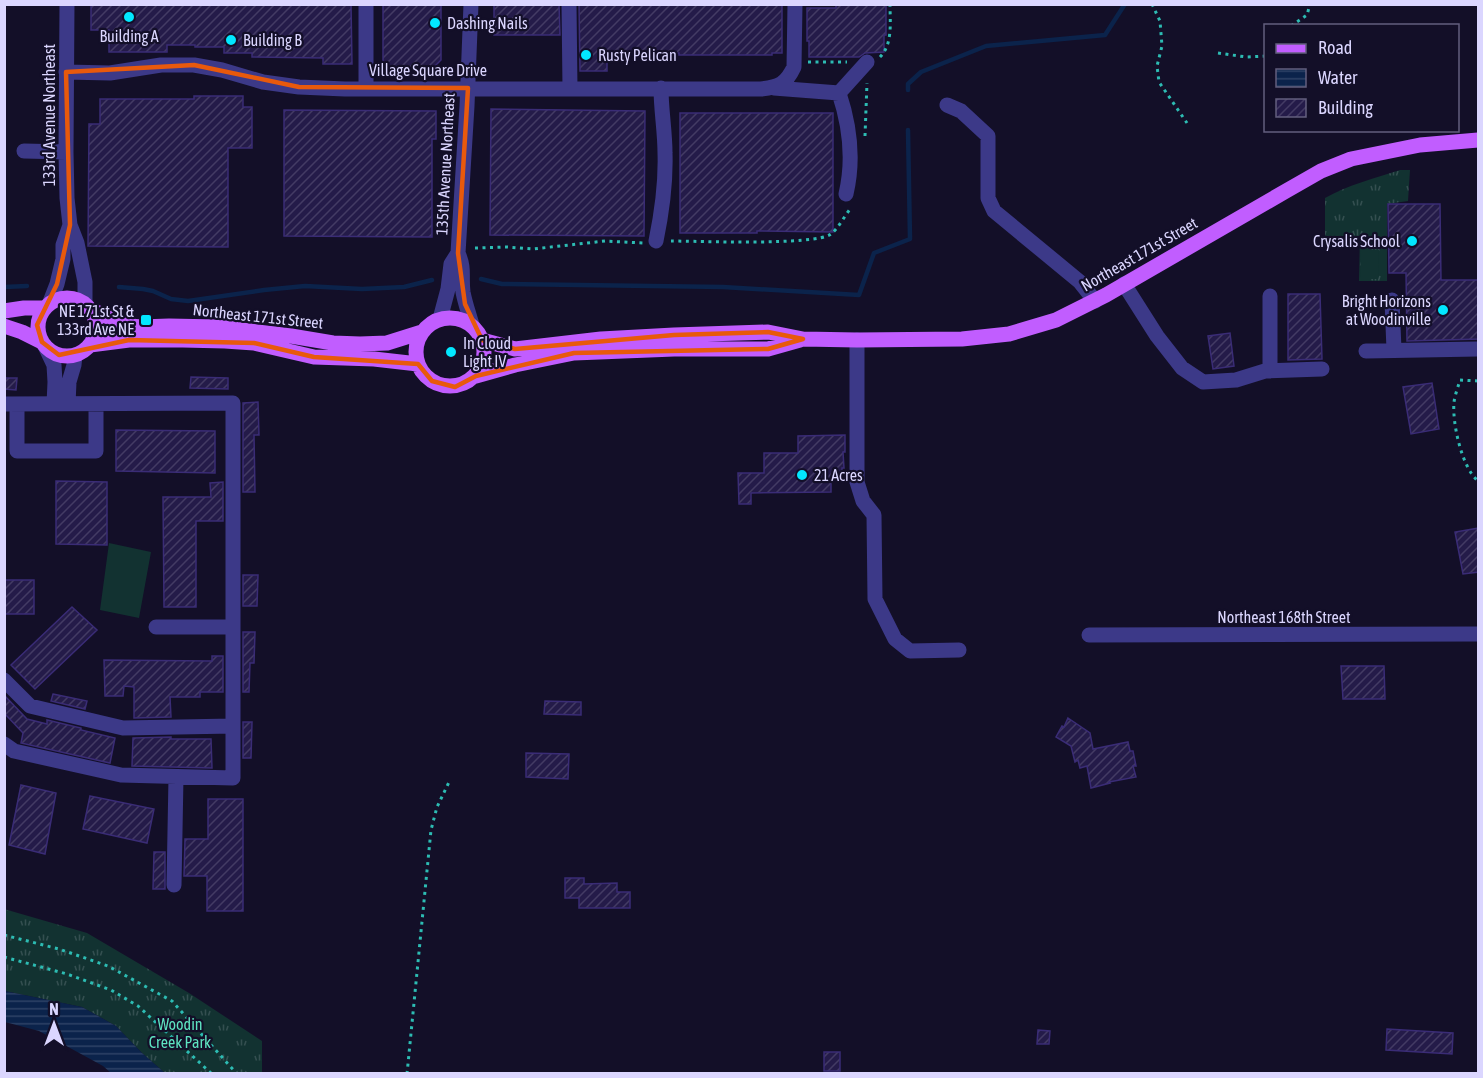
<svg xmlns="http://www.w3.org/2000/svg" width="1483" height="1078" viewBox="0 0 1483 1078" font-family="'Asap Condensed',sans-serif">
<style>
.grass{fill:url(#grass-tufts)}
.pitch{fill:#123231}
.water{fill:url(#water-rules)}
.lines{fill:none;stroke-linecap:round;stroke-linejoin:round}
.stream{stroke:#0b234b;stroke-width:4.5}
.building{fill:url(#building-hatch);stroke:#3a2c76;stroke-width:1.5}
.path{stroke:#2dbcb3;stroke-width:3;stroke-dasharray:3 4.5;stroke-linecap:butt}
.minor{stroke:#3c3988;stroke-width:15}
.major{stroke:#c15dff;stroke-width:15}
.marked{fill:none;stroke:#e8590c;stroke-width:4.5;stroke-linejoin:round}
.poi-dot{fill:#02e7ff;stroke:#130f28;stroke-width:2}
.labels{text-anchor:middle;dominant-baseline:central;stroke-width:4.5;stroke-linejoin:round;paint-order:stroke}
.poi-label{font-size:16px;fill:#dbd6ff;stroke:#130f28;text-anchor:start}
.street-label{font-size:16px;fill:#dbd6ff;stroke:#130f28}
.park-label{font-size:16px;fill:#5ee3c1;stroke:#130f28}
</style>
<defs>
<pattern id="grass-tufts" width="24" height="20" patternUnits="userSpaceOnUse" patternTransform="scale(1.5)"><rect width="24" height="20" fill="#123231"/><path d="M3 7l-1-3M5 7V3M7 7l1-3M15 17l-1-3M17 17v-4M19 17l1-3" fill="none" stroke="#344f50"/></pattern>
<pattern id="water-rules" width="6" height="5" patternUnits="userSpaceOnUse" patternTransform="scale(1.5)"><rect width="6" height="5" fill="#0b234b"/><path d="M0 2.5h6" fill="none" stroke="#2e4266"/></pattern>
<pattern id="building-hatch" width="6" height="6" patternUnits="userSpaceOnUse" patternTransform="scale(1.5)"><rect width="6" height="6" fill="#241b49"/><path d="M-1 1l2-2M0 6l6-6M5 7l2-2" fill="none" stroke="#433b64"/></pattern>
</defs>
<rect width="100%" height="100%" fill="#130f28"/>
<path class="grass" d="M1400,170H1410L1408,201L1387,204V281H1359L1360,236H1325V198C1348,185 1375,178 1400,170Z
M4,909L87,933L189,993L262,1041V1073H165L142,1053L116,1026L82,1007L5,991Z"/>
<path class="pitch" d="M1361,249L1379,250L1378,279H1360Z
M109,543L151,552L139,618L100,610Z"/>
<path class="water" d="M5,991L82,1007L116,1026L142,1053L165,1073H111L103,1066L39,1031L5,1022Z"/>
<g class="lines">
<path class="stream" d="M908,90V84L921,72L986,46L1105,35L1125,4
M481,279L502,284L723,287L859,295L874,253L910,239L908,130
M4,287L27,286
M119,287L143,289L153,291L171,299L188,301L264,290L305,286L362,289L404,287L432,280"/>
</g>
<path class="building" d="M91,4H351L352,64H323V58L252,57V53H224V47H195V45H167V52H109V30H91Z
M383,4H441V60L433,68H383Z
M494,4H559L560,35H494Z
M579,4H782V53H772V55H679V53H671V52H626V55H607V71H580Z
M836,4H886V35H884V52L865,53L859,57H809V41H807V8H836Z
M194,96H243V107H252V148H228V247L88,246L89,124H100V99H194Z
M491,109L645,111L644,236L490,235Z
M284,110L436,111V139H432V237L284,236Z
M680,113H833V232L757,231V233H680Z
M1388,204H1440L1441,280H1479V339L1407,341L1406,273H1389Z
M1288,294H1320L1322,359L1288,360Z
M1230,333L1234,366L1213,369L1208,336Z
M191,377L228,378V389L190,388Z
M4,378H17L16,390L4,389Z
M1432,383L1439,429L1411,434L1403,387Z
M258,402L259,435H254L255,492H243V403Z
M116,430L215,431V473L116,471Z
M845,435V452H843L844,468H842V477H831V492L751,493V504H739L738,473H764V453H798V436Z
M56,481L107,482V545L56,544Z
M223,482V521H196V607H164L163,497H211L210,483Z
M1479,528V572L1463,574L1455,532Z
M243,575H258L257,606H243Z
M4,580H34V614H4Z
M72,607L97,630L35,689L11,665Z
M243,632H255L254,663H250L249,692H243Z
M212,656H223V692H200V697H170L171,717L134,718V687L124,686L123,696H105L104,660L212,661Z
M1341,666H1384L1385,699H1343Z
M53,694L87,701L85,709L51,701Z
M4,695L27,719L47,724V720L81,728V730L115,738L110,763L21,743L23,733L4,713Z
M545,701L581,702V715L544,714Z
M1068,718L1090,733L1093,749L1128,742L1130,751H1133L1136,766H1133L1136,777L1109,782L1110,783L1091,788L1087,766L1080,768L1078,760L1075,762L1071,746L1056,737L1062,726L1064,727Z
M243,722H252L251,758H243Z
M171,737V739H211L212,768L132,766L133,738Z
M526,753L569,754L568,779L526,777Z
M21,785L56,793L45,854L9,845Z
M90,796L154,809L147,843L83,829Z
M208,799H243V911H207V876H184L185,839H208Z
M154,852H165V889H153Z
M565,878H584V884L617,883V892H630V908H579V898H565Z
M1387,1029L1453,1033L1452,1054L1386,1050Z
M1038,1030L1050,1031L1049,1044H1037Z
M824,1052H840V1071H824Z"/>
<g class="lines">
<path class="path" d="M1152,4L1160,21L1162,46L1157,66L1159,82L1187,123
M1291,26L1307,15L1310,4
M1218,53L1246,57L1266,56
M880,57C893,44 890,22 890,4
M808,62H847
M865,136L867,83
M671,241C697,241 815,246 831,234C838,229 845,215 851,208
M475,248L507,247L533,249L605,241L643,243
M1478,381L1460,380C1458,387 1455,395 1454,402C1452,423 1462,468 1478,481
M4,935L59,949L108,966L172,1001L237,1074
M4,957L67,974L111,990L138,1006L212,1074
M407,1074L431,830L437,807L450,780"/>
<path class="minor" d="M67,4L66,152L67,198L70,225L77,243L85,282V304
M569,4L570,89
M66,72L110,73L161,65H194L222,70L263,82L299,87L345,89H761C779,87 786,84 794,67L795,4
M366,88V4
M774,88L839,93C850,126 854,160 846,194
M839,93L867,62
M947,105L961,111L988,136V198L994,211L1080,282L1095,301
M24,151L66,152
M656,241C662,212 666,183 665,153C665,131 661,110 661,88
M458,253C465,269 461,276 463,292C465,303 469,314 472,325
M1124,284L1157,336L1182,368L1203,382L1236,380L1265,371L1322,369
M1270,296V371
M1392,300L1394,350
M50,302L57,284L63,259V245L70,225
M440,319L448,289L451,264L458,253L467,106L471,4
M857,340V482L863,501L874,515L875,599L895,639L910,651L959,650
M45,346L54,365L55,382L54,404
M1366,351L1478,349
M4,404L233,403V778L121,775L14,751L4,744
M17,404V451H96V404
M68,404L69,382L74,365L75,355
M156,627H233
M1089,635L1478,634
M4,680L30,706L123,728L233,726
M174,885L176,777"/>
<path class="major" d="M38 327a29 29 0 1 1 58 0a29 29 0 1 1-58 0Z
M91,310L131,326L141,327L169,326L218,327L291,336L333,343L360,344L387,343L422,332
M4,311L24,308H44
M416 352a34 34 0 1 1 68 0a34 34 0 1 1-68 0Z
M4,326L22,332L42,342
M482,340L515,349L601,339L674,335L768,332L803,339L857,340L962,339L1009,334L1056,320L1106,295L1286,191L1321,171L1351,159L1420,145L1478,140
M90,345L129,340H183L225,341L254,343L314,357L374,359L418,364
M476,376L515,365L574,353L674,349H768L800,340"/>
</g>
<path class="marked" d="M194,65L299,87L468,88L458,253L465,304L482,340L515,349L674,335L768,332L803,339L768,349L574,353L476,376L455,387L432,381L418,364L314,357L254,343L129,340L59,355L42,342L37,325L57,284L70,225L66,72Z"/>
<g class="poi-dot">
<circle cx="129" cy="17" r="6"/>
<circle cx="435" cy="23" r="6"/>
<circle cx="231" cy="40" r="6"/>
<circle cx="586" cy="55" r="6"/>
<circle cx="1412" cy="241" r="6"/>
<circle cx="1443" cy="310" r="6"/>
<rect x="140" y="314" width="12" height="12" rx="3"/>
<circle cx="451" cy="352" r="6"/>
<circle cx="802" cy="475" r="6"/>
</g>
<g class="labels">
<g class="poi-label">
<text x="447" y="23">Dashing Nails</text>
<text x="129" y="36" text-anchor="middle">Building A</text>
<text x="243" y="40">Building B</text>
<text x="598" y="55">Rusty Pelican</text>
<text x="1400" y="241" text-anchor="end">Crysalis School</text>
<text x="1431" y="301" text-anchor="end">Bright Horizons<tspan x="1431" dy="18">at Woodinville</tspan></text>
<text x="134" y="311" text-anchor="end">NE 171st St &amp;<tspan x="134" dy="18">133rd Ave NE</tspan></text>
<text x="463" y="343">In Cloud<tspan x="463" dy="18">Light IV</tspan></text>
<text x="814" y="475">21 Acres</text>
</g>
<g class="street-label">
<text x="428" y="70">Village Square Drive</text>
<text transform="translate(49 115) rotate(-90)">133rd Avenue Northeast</text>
<text transform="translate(445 164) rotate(-87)">135th Avenue Northeast</text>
<text transform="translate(1139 254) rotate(-30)">Northeast 171st Street</text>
<text transform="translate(258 316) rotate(6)">Northeast 171st Street</text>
<text x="1284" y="617">Northeast 168th Street</text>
</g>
<g class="park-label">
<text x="180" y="1024">Woodin<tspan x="180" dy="18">Creek Park</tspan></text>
</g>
</g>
<rect width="1483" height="1078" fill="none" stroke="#dbd6ff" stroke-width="12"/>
<rect x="1264" y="24" width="195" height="108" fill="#130f28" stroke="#635f7e" stroke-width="1.5"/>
<rect x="1276" y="44" width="30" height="9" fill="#c15dff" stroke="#635f7e" stroke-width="1.5"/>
<text x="1318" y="54" font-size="18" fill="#dbd6ff">Road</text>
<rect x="1276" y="69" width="30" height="18" fill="url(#water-rules)" stroke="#635f7e" stroke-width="1.5"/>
<text x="1318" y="84" font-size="18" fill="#dbd6ff">Water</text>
<rect x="1276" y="99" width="30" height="18" fill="url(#building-hatch)" stroke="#635f7e" stroke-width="1.5"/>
<text x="1318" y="114" font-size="18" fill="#dbd6ff">Building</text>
<g transform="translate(54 1024)" stroke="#130f28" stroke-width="4.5" paint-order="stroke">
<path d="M0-4.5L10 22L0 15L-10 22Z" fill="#dbd6ff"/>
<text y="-9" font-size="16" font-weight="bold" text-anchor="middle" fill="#dbd6ff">N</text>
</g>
</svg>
